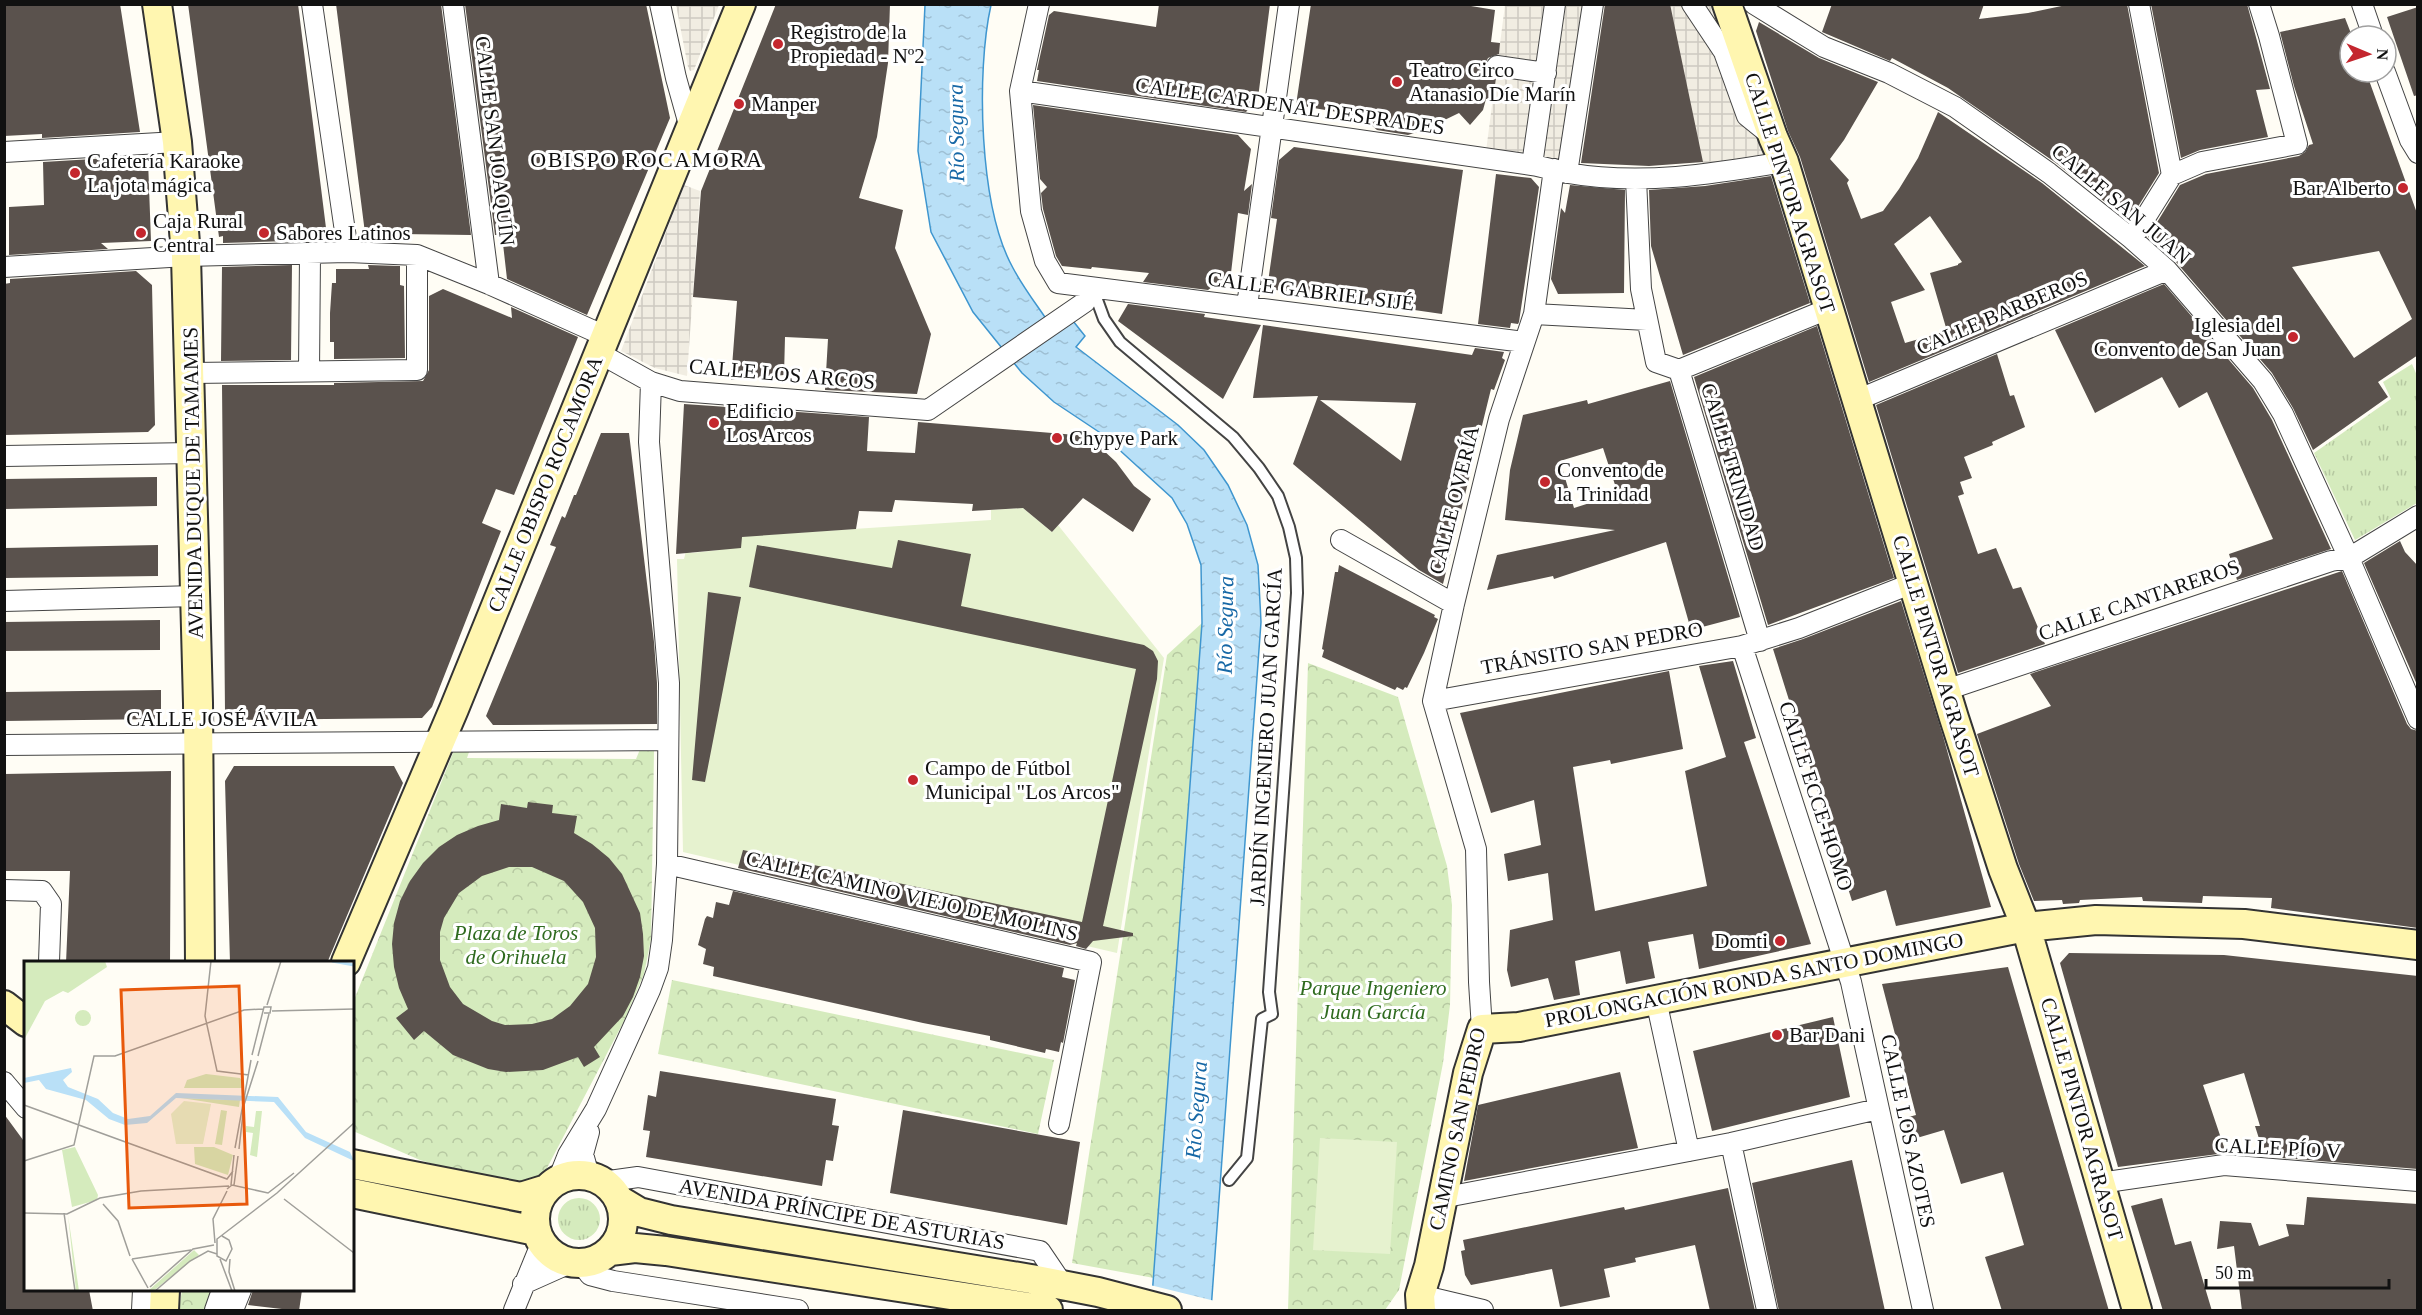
<svg xmlns="http://www.w3.org/2000/svg" width="2422" height="1315" viewBox="0 0 2422 1315" font-family="Georgia,serif">
<style>
.grass{fill:url(#grass-tufts)}
.park{fill:url(#park-crowns)}
.pitch{fill:#e6f2cf}
.plaza{fill:url(#plaza-grid)}
.water{fill:url(#water-ripples);stroke:#3f96cf;stroke-width:1.5}
.pier{fill:#fffdf5}
.building{fill:#5a524d;fill-rule:evenodd}
.lines{fill:none;stroke-linecap:round;stroke-linejoin:round}
.lane-casing{stroke:#444;stroke-width:14}
.street-casing{stroke:#444;stroke-width:22}
.secondary-casing{stroke:#333;stroke-width:32}
.lane{stroke:#fff;stroke-width:10}
.street{stroke:#fff;stroke-width:20}
.secondary{stroke:#fff6b0;stroke-width:28}
.poi-dot{fill:#c4262e;stroke:#fff;stroke-width:2}
.labels{text-anchor:middle;dominant-baseline:central;stroke-width:6;stroke-linejoin:round;paint-order:stroke}
.poi-label{font-size:21px;fill:#111;stroke:#fff;text-anchor:start}
.street-label{font-size:21px;fill:#111;stroke:#fff}
.park-label{font-size:21px;font-style:italic;fill:#2f6b1f;stroke:#fff}
.water-label{font-size:22px;font-style:italic;fill:#1768a6;stroke:#fff}
.neighbourhood-label{font-size:22px;letter-spacing:1.5px;fill:#111;stroke:#fff}
.inset-river{fill:none;stroke:#b9e0f7;stroke-width:3}
.inset-road{fill:none;stroke:#a09f9a;stroke-width:1.5}
.view{fill:#e8590c;fill-opacity:0.15;stroke:#e8590c;stroke-width:3}
.inset-edge{fill:none;stroke:#111;stroke-width:3}
</style>
<defs>
<pattern id="grass-tufts" width="24" height="20" patternUnits="userSpaceOnUse" patternTransform="scale(1.5)"><rect width="24" height="20" fill="#d5ebbd"/><path d="M3 7l-1-3M5 7V3M7 7l1-3M15 17l-1-3M17 17v-4M19 17l1-3" fill="none" stroke="#b6c8a1"/></pattern>
<pattern id="park-crowns" width="20" height="18" patternUnits="userSpaceOnUse" patternTransform="scale(1.5)"><rect width="20" height="18" fill="#d5ebbd"/><path d="M2 6a3 3 0 1 1 6 0M12 15a3 3 0 1 1 6 0" fill="none" stroke="#b6c8a1"/></pattern>
<pattern id="plaza-grid" width="8" height="8" patternUnits="userSpaceOnUse" patternTransform="scale(1.5)"><rect width="8" height="8" fill="#f1ede2"/><path d="M0 4h8M4 0v8" fill="none" stroke="#cecac1"/></pattern>
<pattern id="water-ripples" width="26" height="14" patternUnits="userSpaceOnUse" patternTransform="scale(1.5)"><rect width="26" height="14" fill="#b9e0f7"/><path d="M2 4q2-2 4 0t4 0M15 11q2-2 4 0t4 0" fill="none" stroke="#9ebfd3"/></pattern>
</defs>
<rect width="100%" height="100%" fill="#fffdf5"/>
<path class="grass" d="M2412,364L2418,378L2417,503L2355,540L2314,453L2391,399L2383,382Z
M558 1219a21 21 0 1 1 42 0a21 21 0 1 1-42 0Z"/>
<path class="park" d="M1202,623L1154,1278L1072,1263L1167,655Z
M1308,663L1398,697L1447,866L1452,905L1450,1005L1443,1063L1399,1290L1385,1310H1288Z
M471,746L467,758L636,759L641,747L654,751L651,939L644,974L624,1021L547,1168L542,1176L524,1183L467,1174L420,1160L353,1131L352,1005L455,748Z
M672,980L1054,1060L1038,1134L658,1054Z
M182,1290H212L205,1310H179Z"/>
<path class="pitch" d="M1023,508L1052,532L1058,525L1164,658L1117,953L683,852L677,559H684L686,551L692,553L719,550L718,538L991,520V510Z
M1320,1138L1397,1142L1390,1254L1313,1250Z"/>
<path class="plaza" d="M676,5H719L694,70L690,71L688,67Z
M1505,5H1596L1567,173L1485,159Z
M1668,5H1725L1784,162L1703,165Z
M684,185L700,191L687,376L655,368L621,351Z"/>
<path class="water" d="M925,5H991C976,72 979,207 1013,268C1024,289 1040,309 1053,329L1073,321L1085,336L1076,347L1178,425L1204,450L1228,485L1247,525L1258,565L1261,622L1211,1310H1151L1202,623L1201,565L1187,524L1172,498L1102,434L1054,402L1022,373L973,312L931,232L918,151Z"/>
<path class="pier" d="M1150,1285L1215,1301L1214,1310H1148Z"/>
<path class="building" d="M4,4H120L140,132L42,138V134L4,136Z
M188,4H298L327,236H290V241L223,243V236L219,237Z
M336,4H441L471,235L401,234L400,242L366,241Z
M465,4H646L670,118L587,315L507,279L502,235H495Z
M776,4H890L888,63L877,137L859,198L903,210L895,248L931,334L917,394L825,390L828,339L785,337L784,375L731,380L737,301L693,297L701,191Z
M1159,4H1270L1258,98L1246,112L1037,81L1039,70H1037L1049,15L1054,11L1156,27Z
M1311,4H1459L1495,10L1491,42L1500,43L1499,54L1488,58L1485,65L1489,75L1496,78L1493,99H1486L1483,110L1470,125L1459,113L1426,129L1408,135L1377,130L1361,116L1296,105Z
M1605,4H1670L1703,162L1649,166L1581,163Z
M1832,4H1984L1979,19L2028,13L2071,4H2127L2159,173L2129,221L2056,163L1948,88L1892,58L1890,61L1822,32Z
M2151,4H2247L2270,89L2256,90L2268,137L2200,150L2181,158Z
M2418,7V95L2414,96L2387,17Z
M2345,18L2352,36H2350V72H2366L2418,216V355L2378,382L2388,397L2313,450L2293,408L2272,373L2176,262L2148,237L2180,185L2206,174L2299,156L2305,152L2309,145L2313,144L2294,86L2280,32ZM2379,251L2412,319L2354,358L2292,267Z
M1759,22L1819,58L1878,82L1844,140L1830,159L1849,180L1847,183L1861,219L1883,211L1899,189L1918,158L1938,112L2042,183L2145,266L1869,382L1800,157L1788,131L1756,31ZM1930,216L1962,262L1958,264V265L1930,273L1947,331L1905,343L1891,302L1925,290L1894,244Z
M1033,105L1238,135L1251,149L1244,191L1252,184L1248,215L1238,213L1231,273L1208,290L1143,282L1149,273L1092,267L1091,269L1062,266L1056,256L1043,209L1041,193L1047,187L1040,179Z
M1294,147L1463,170L1442,314L1276,290L1268,282L1277,219L1271,218L1279,160Z
M143,156L144,160H148L151,241L101,243L108,249L9,255V207L44,205L43,162Z
M1496,174L1531,178L1539,187L1519,322L1518,324L1511,323L1510,328L1478,324Z
M1771,176L1810,303L1683,355L1651,246L1649,190L1705,186Z
M1570,185L1625,190L1624,293L1558,294L1551,279L1561,208L1565,213Z
M292,265L291,360L221,361L222,267Z
M368,265L400,266V285L404,286L405,358L334,359V342H330V313L332,283H336V269H369Z
M136,271L152,285L155,425L148,432L4,435V284L10,283V279Z
M2164,284L2253,388L2272,420L2331,549L2237,580L2229,554L2273,539L2207,392L2179,408L2162,377L2095,413L2055,330Z
M443,289L512,318L511,307L578,337L514,495L496,489L482,523L501,531L432,707L422,718L236,720L225,711L222,385H334V383L423,381L429,370V296Z
M1128,304L1205,314L1204,317L1261,325L1223,399L1118,321Z
M1263,325L1472,355L1475,348L1504,352L1502,358L1505,360L1494,390L1491,389L1443,584L1419,570L1293,464L1318,396L1253,398ZM1320,400L1416,403L1401,461Z
M1817,326L1894,578L1768,625L1694,377Z
M1997,354L2010,396L2014,395L2025,427L1992,442L1993,445L1964,457L1972,478L1960,482L1964,494L1958,496L1978,554L1996,548L2013,589L2021,587L2045,644L1958,673L1876,405Z
M1670,381L1740,617L1691,630L1666,542L1554,579L1553,576L1487,590L1497,555L1615,530L1505,520L1510,470L1523,415L1587,400L1588,404ZM1603,448L1618,494L1574,508L1560,461Z
M684,404L869,417L867,451L915,453L918,422L1088,436L1116,462L1134,486L1151,499L1133,532L1083,498L1052,532L1023,508L972,511L973,504L895,500L892,512L859,511L856,529L742,537L741,548L676,554Z
M601,433H629L654,642L657,683V724L493,725L486,716L556,547L550,545L562,516L565,518L574,495H576Z
M157,477V506L4,509V479Z
M898,540L971,554L961,606L1144,645L1153,651L1158,661L1157,679L1103,926L1133,933V936L1093,941L1086,949L1076,946L1077,943L1070,945L738,868L743,850L1082,922L1136,669L749,587L757,545L892,568Z
M2400,541L2405,552L2418,566V687L2364,563Z
M158,545V576L4,578V548Z
M1339,565L1435,615L1434,617L1438,619L1424,653L1407,688L1405,687L1403,690L1397,687L1395,690L1322,657L1324,650L1322,649L1335,572H1338Z
M2342,571L2407,724L2411,729L2418,731V928L2271,908L2272,898L2203,896L2202,903L2143,901L2142,897L2080,900L2079,903L2063,904L2062,900L2034,901L2019,864L1977,734L2051,706L2030,674Z
M708,592L741,597L705,782L692,780Z
M1901,601L1943,736L1991,907L1896,926L1886,890L1852,901L1773,649L1803,639Z
M160,620V650L4,651V622Z
M1733,661L1756,738L1744,742L1811,944L1699,969L1693,934L1648,942L1655,978L1626,984L1620,951L1575,961L1580,995L1554,1000L1548,978L1511,987L1507,970L1510,930L1553,920L1548,873L1508,881L1504,854L1541,845L1534,800L1491,813L1460,713L1669,671L1683,749L1611,764L1610,760L1573,767L1595,911L1707,886L1685,771L1726,757L1699,666Z
M161,690V719L4,721V692Z
M234,766H394L403,783L327,963H230L225,781Z
M171,771L170,963H66L70,871H4V774Z
M528,802L553,805L552,813L577,816L574,833L592,844L609,858L622,874L640,913L643,934L644,956L640,977L633,997L623,1016L594,1047L600,1057L584,1067L578,1057L543,1070L506,1072L488,1069L453,1055L424,1031L414,1040L396,1018L408,1009L399,988L394,967L392,944L394,923L400,901L410,881L423,863L439,847L457,835L478,826L499,820L501,804L527,808ZM509,867H532L564,881L583,902L595,928L596,957L588,984L570,1006L552,1019L532,1024L505,1025L492,1021L463,1004L450,987L440,960V932L444,918L459,893L482,876Z
M733,891L1064,968L1062,977L1075,980L1063,1043L1061,1042L1059,1052L1046,1049L1045,1053L990,1040V1036L923,1023L713,976L714,967L703,964L706,949L698,945L705,919L707,916L713,918L716,902L729,905Z
M2069,953L2224,955L2418,976V1169L2282,1158L2280,1146L2262,1148L2255,1126H2260L2244,1073L2203,1085L2226,1153L2118,1167L2060,963Z
M2008,967L2042,1084L2109,1311H2002L1985,1257L2024,1245L2003,1172L1961,1184L1944,1130L1910,1140L1905,1118L1916,1115L1882,984Z
M1833,1017L1850,1097L1712,1131L1693,1051Z
M660,1071L836,1099L832,1125L839,1126L833,1161L826,1160L822,1186L646,1157L650,1131L643,1130L648,1095L656,1097Z
M1620,1072L1638,1148L1464,1181L1478,1105Z
M903,1110L1080,1142L1067,1225L890,1193Z
M4,1114L26,1144V1290H89L93,1311H4Z
M1852,1160L1885,1311H1779L1752,1183Z
M1728,1188L1755,1311H1710L1695,1245L1635,1258L1636,1262L1604,1269L1610,1297L1560,1307L1552,1269L1471,1285L1465,1275L1461,1251L1465,1250L1463,1240L1624,1207L1625,1210Z
M2307,1197L2418,1204V1311H2242L2234,1246L2217,1249L2220,1221L2251,1223L2259,1246L2289,1236L2286,1224L2304,1225Z
M2162,1198L2175,1245L2191,1241L2212,1311H2163L2131,1206Z
M253,1290H302L299,1311L248,1305Z"/>
<g class="lines">
<g class="lane-casing">
<path id="lane" d="M1093,289L1104,319L1120,342L1233,437L1259,468L1278,496L1289,527L1296,558L1297,593L1269,992L1272,1014L1262,1019L1247,1158L1229,1180"/>
</g>
<g class="street-casing">
<path id="street" d="M312,4L348,252
M453,4L489,284
M660,4L676,78L690,128
M1039,4L1020,91L1031,211L1045,261L1058,283L1524,342
M1692,4L1724,52L1747,116L1773,137
M1754,4L1824,47L1889,73L1955,107L2049,173L2132,239L2167,270L2263,381L2283,414L2349,558L2418,719
M2362,4L2373,36
M1497,66L1546,73
M2385,72L2410,140L2418,153
M1020,91L1532,165C1545,167 1556,171 1568,173C1640,186 1713,174 1784,162
M4,152L177,142
M1532,165L1555,4
M1567,173L1593,4
M2172,175L2202,162L2297,144L2269,36L2259,4
M1636,179L1641,289L1656,362L1679,370
M2132,239L2172,175L2139,4
M4,267L186,256L348,252L417,255L489,284L605,336
M1247,306L1289,4
M1534,314L1647,320
M599,353L651,382L680,391L928,410L1085,302L1093,289
M1679,370L1760,641
M1679,370L1828,309
M309,371L310,255
M191,373L417,370V255
M1857,400L2167,270
M4,456L192,453
M1341,540L1454,604
M4,601L196,596
M1742,646L1851,982L1923,1310
M1946,690L2331,561L2349,558L2418,516
M1433,701L1742,646L1799,628L1913,583
M4,745L668,740
M667,864L1091,962L1059,1124
M4,890L42,891L51,904L49,962
M1656,1000L1689,1151
M1482,1029L1479,982L1476,849L1433,701L1454,604L1499,419L1534,314L1554,169
M4,1082L26,1108
M1731,1143L1767,1310
M589,1176L583,1154L589,1132
M558,1180L568,1155L596,1109L650,990L658,968L662,940L667,864L669,683L649,442L651,382
M602,1182L638,1177L1040,1251L1063,1285
M2100,1183L2224,1165L2418,1181
M1441,1198L1731,1143L1878,1109
M581,1263L590,1275L613,1281L798,1310
M523,1284L570,1263
M1420,1295L1483,1310
M142,1310L143,1290
M215,1310L222,1290
M233,1310L241,1290
M514,1310L541,1244"/>
</g>
<g class="secondary-casing">
<path id="secondary" d="M157,4L177,142L186,256L198,703L200,962
M1727,4L1773,137L1784,162L1954,718L2003,869L2026,927L2137,1310
M346,962L454,709L741,4
M4,1005L26,1022
M352,1164L521,1197L547,1189
M535 1219a44 44 0 1 1 88 0a44 44 0 1 1-88 0Z
M352,1193L536,1231
M619,1200L639,1212L671,1220L1031,1279L1098,1292L1167,1310
M610,1251L635,1248L666,1251L1048,1310
M164,1310L165,1290
M1421,1310L1420,1295L1429,1266L1468,1073L1482,1029L1519,1027L2026,927L2096,920L2244,924L2418,945"/>
</g>
<use href="#lane" class="lane"/>
<use href="#street" class="street"/>
<use href="#secondary" class="secondary"/>
</g>
<g class="poi-dot">
<circle cx="778" cy="44" r="6"/>
<circle cx="1397" cy="82" r="6"/>
<circle cx="739" cy="104" r="6"/>
<circle cx="75" cy="173" r="6"/>
<circle cx="2403" cy="188" r="6"/>
<circle cx="141" cy="233" r="6"/>
<circle cx="264" cy="233" r="6"/>
<circle cx="2293" cy="337" r="6"/>
<circle cx="714" cy="423" r="6"/>
<circle cx="1057" cy="438" r="6"/>
<circle cx="1545" cy="482" r="6"/>
<circle cx="913" cy="780" r="6"/>
<circle cx="1780" cy="941" r="6"/>
<circle cx="1777" cy="1035" r="6"/>
</g>
<g class="labels">
<g class="poi-label">
<text x="790" y="32">Registro de la<tspan x="790" dy="24">Propiedad - Nº2</tspan></text>
<text x="1409" y="70">Teatro Circo<tspan x="1409" dy="24">Atanasio Díe Marín</tspan></text>
<text x="751" y="104">Manper</text>
<text x="87" y="161">Cafetería Karaoke<tspan x="87" dy="24">La jota mágica</tspan></text>
<text x="2391" y="188" text-anchor="end">Bar Alberto</text>
<text x="153" y="221">Caja Rural<tspan x="153" dy="24">Central</tspan></text>
<text x="276" y="233">Sabores Latinos</text>
<text x="2281" y="325" text-anchor="end">Iglesia del<tspan x="2281" dy="24">Convento de San Juan</tspan></text>
<text x="726" y="411">Edificio<tspan x="726" dy="24">Los Arcos</tspan></text>
<text x="1069" y="438">Chypye Park</text>
<text x="1557" y="470">Convento de<tspan x="1557" dy="24">la Trinidad</tspan></text>
<text x="925" y="768">Campo de Fútbol<tspan x="925" dy="24">Municipal "Los Arcos"</tspan></text>
<text x="1768" y="941" text-anchor="end">Domti</text>
<text x="1789" y="1035">Bar Dani</text>
</g>
<g class="street-label">
<text transform="translate(1290 106) rotate(8)">CALLE CARDENAL DESPRADES</text>
<text transform="translate(495 141) rotate(83)">CALLE SAN JOAQUÍN</text>
<text transform="translate(1790 193) rotate(72)">CALLE PINTOR AGRASOT</text>
<text transform="translate(2121 204) rotate(40)">CALLE SAN JUAN</text>
<text transform="translate(1311 291) rotate(7)">CALLE GABRIEL SIJÉ</text>
<text transform="translate(2002 313) rotate(-23)">CALLE BARBEROS</text>
<text transform="translate(782 374) rotate(5)">CALLE LOS ARCOS</text>
<text transform="translate(1733 467) rotate(73)">CALLE TRINIDAD</text>
<text transform="translate(193 483) rotate(-91)">AVENIDA DUQUE DE TAMAMES</text>
<text transform="translate(545 484) rotate(-68)">CALLE OBISPO ROCAMORA</text>
<text transform="translate(1454 500) rotate(-76)">CALLE OVERÍA</text>
<text transform="translate(2139 600) rotate(-19)">CALLE CANTAREROS</text>
<text transform="translate(1592 648) rotate(-10)">TRÁNSITO SAN PEDRO</text>
<text transform="translate(1936 656) rotate(73)">CALLE PINTOR AGRASOT</text>
<text x="222" y="719">CALLE JOSÉ ÁVILA</text>
<text transform="translate(1266 737) rotate(-87)">JARDÍN INGENIERO JUAN GARCÍA</text>
<text transform="translate(1816 796) rotate(72)">CALLE ECCE-HOMO</text>
<text transform="translate(912 896) rotate(13)">CALLE CAMINO VIEJO DE MOLINS</text>
<text transform="translate(1754 980) rotate(-11)">PROLONGACIÓN RONDA SANTO DOMINGO</text>
<text transform="translate(2082 1119) rotate(74)">CALLE PINTOR AGRASOT</text>
<text transform="translate(1457 1129) rotate(-78)">CAMINO SAN PEDRO</text>
<text transform="translate(1908 1131) rotate(78)">CALLE LOS AZOTES</text>
<text transform="translate(2278 1148) rotate(3)">CALLE PÍO V</text>
<text transform="translate(842 1214) rotate(10)">AVENIDA PRÍNCIPE DE ASTURIAS</text>
</g>
<g class="park-label">
<text x="516" y="933">Plaza de Toros<tspan x="516" dy="24">de Orihuela</tspan></text>
<text x="1373" y="988">Parque Ingeniero<tspan x="1373" dy="24">Juan García</tspan></text>
</g>
<g class="water-label">
<text transform="translate(956 133) rotate(-91)">Río Segura</text>
<text transform="translate(1225 625) rotate(-89)">Río Segura</text>
<text transform="translate(1196 1110) rotate(-86)">Río Segura</text>
</g>
<g class="neighbourhood-label">
<text x="647" y="159">OBISPO ROCAMORA</text>
</g>
</g>
<g transform="translate(24 961)">
<rect width="330" height="330" fill="#fffdf5"/>
<path d="M0,0H81L83,6L44,32L39,30L21,40L1,77Z" fill="#d5ebbd"/>
<path d="M51 57a8 8 0 1 1 16 0a8 8 0 1 1-16 0ZM182,113L216,117L220,123L219,127H160L163,119ZM157,137L216,139L215,146ZM197,149L203,150L198,184L191,183ZM232,150H238L233,196L226,194L229,172L222,171V165L230,166ZM51,186L74,234L73,239L48,246L38,189ZM170,186H190L209,194L204,214L171,203ZM44,254L55,330H52ZM170,289L175,294L129,330H124Z" fill="#d5ebbd"/>
<path d="M160,140L187,143L179,183H152L147,153Z" fill="#e6f2cf"/>
<path d="M47,107L48,111L39,119L44,126L74,138L89,152L104,158L126,155L152,132L254,136L282,171L326,191L330,200L281,177L250,141L152,137L123,162L101,164L85,158L62,139L22,128L15,119L0,122V117Z" fill="#b9e0f7"/>
<path class="inset-river" d="M308,0L330,4"/>
<path class="inset-road" d="M187,0L181,55L193,110L225,114M243,44L257,0M248,50L330,48M228,94L240,46H247L246,52H240M234,95L245,53M0,144L203,218L209,210M211,187L227,99M215,188L220,144L234,100M0,200L50,184L70,95H91L220,49L239,48M207,224L210,194M210,224L214,195M203,228L208,224L244,232L270,212M260,238L330,292M79,243L94,260L106,295M0,252L43,253L76,237L117,230L205,225M40,252L51,330M198,275L205,279L208,288L202,300L193,295V278L253,232L330,162M191,282L189,258L203,230M108,298L167,289M108,298L124,327M196,298L208,330M206,298L205,311L211,330M126,326L169,288L190,284M131,330L166,300L184,290L193,293"/>
<path class="view" d="M215,25L223,243L105,247L97,29Z"/>
<rect width="330" height="330" class="inset-edge"/>
</g>
<rect width="2422" height="1315" fill="none" stroke="#111111" stroke-width="12"/>
<g transform="translate(2368 54) rotate(92)"><circle r="28" fill="#ffffff" stroke="#a0a0a0" stroke-width="1.5"/>
<path d="M0-4.5L10 22L0 15L-10 22Z" fill="#c4262e"/>
<text y="-9" font-size="16" font-weight="bold" text-anchor="middle" fill="#111111">N</text>
</g>
<path d="M2206 1279v9h183v-9" fill="none" stroke="#111111" stroke-width="3"/>
<text x="2215" y="1279" font-size="18" fill="#111111" stroke="#ffffff" stroke-width="4.5" paint-order="stroke">50 m</text>
</svg>
